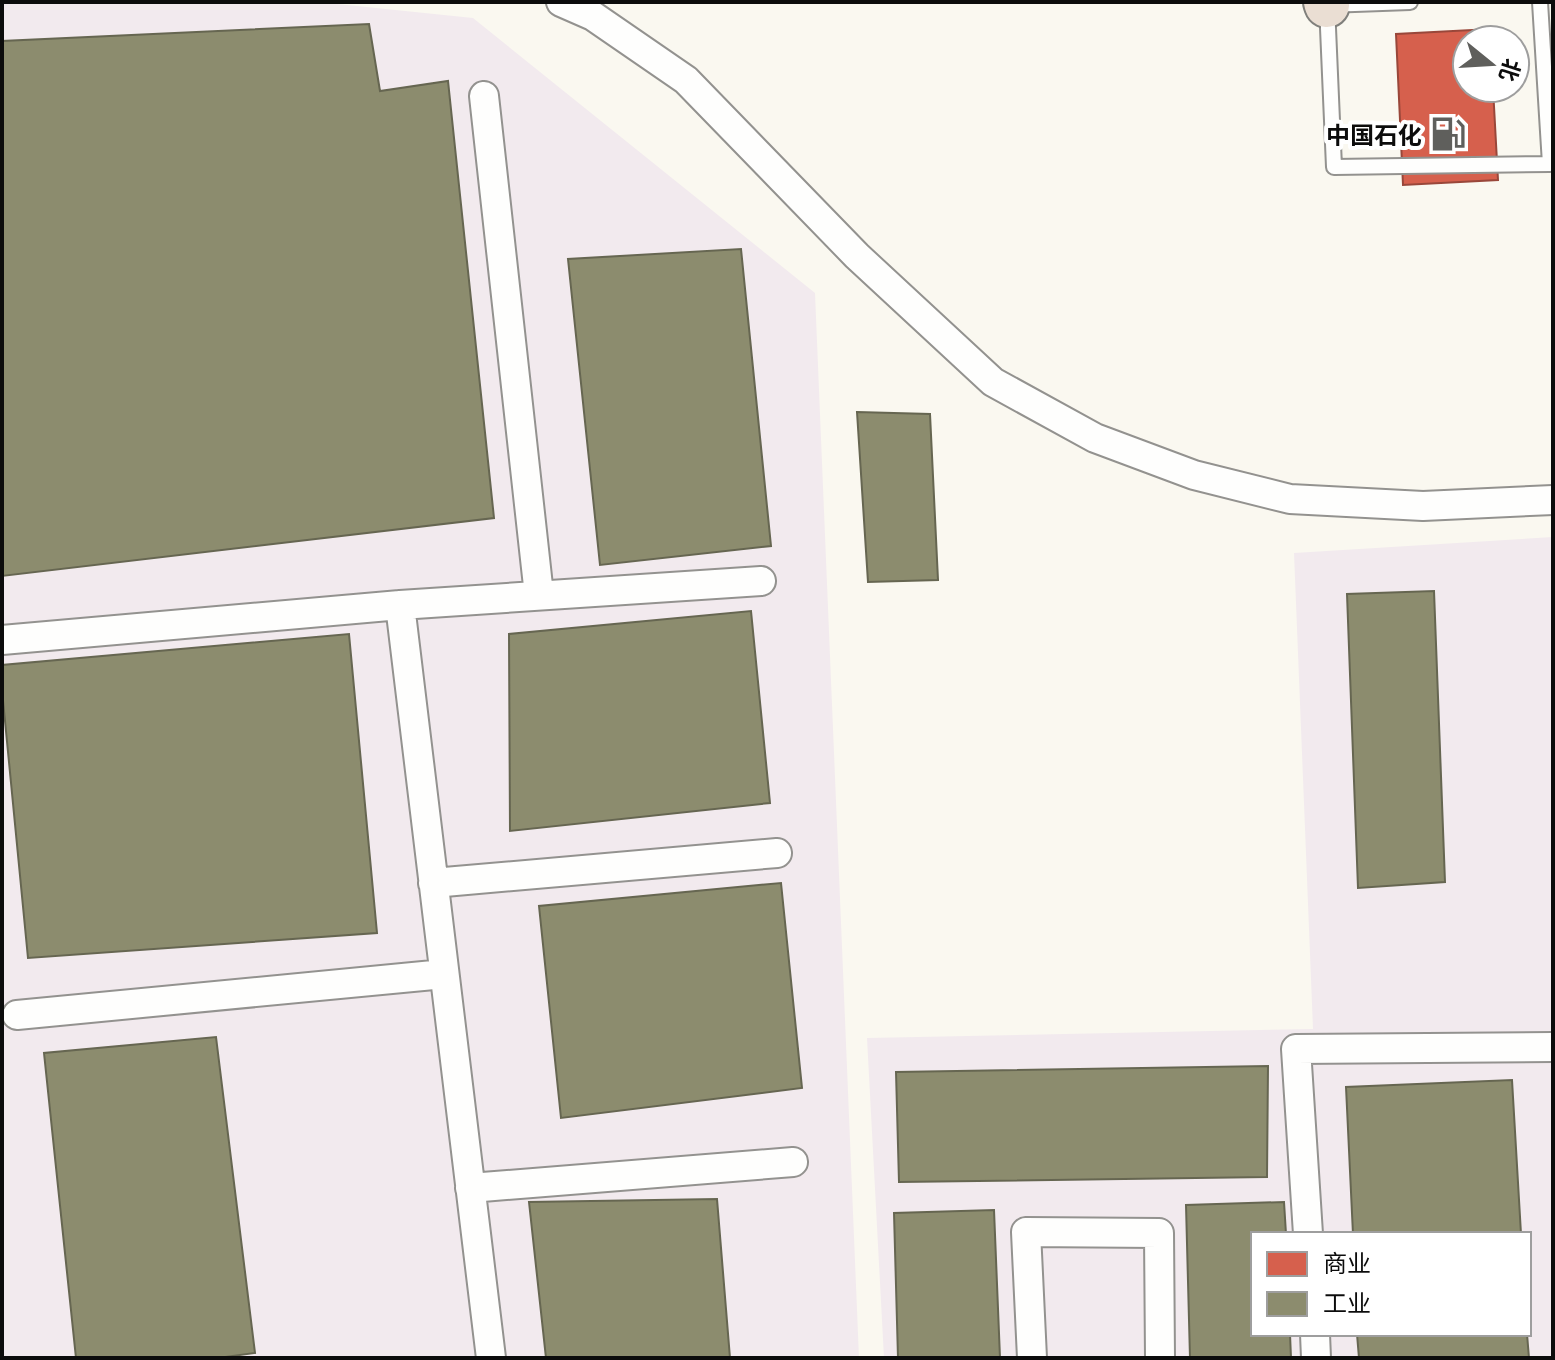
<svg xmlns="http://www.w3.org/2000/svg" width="1555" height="1360" viewBox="0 0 1555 1360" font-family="'Noto Serif','Noto Sans SC',serif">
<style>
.industrial{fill:#f2eaee;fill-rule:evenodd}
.shops{fill:#d6604d;stroke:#99473a;stroke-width:2}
.industry{fill:#8c8c6e;stroke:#666651;stroke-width:2}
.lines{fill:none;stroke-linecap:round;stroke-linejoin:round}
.lane-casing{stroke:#93928f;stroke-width:18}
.street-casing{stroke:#93928f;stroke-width:32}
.highway-casing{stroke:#80807c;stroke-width:48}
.lane{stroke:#fefefd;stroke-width:14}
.street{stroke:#fefefd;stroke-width:28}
.highway{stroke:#eaded3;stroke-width:44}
.labels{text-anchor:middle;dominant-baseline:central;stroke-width:8;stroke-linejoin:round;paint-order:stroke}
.poi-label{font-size:24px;font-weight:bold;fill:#0c0c0c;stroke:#fff;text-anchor:end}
</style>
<rect width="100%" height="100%" fill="#faf8f0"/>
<path class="industrial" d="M2,2H318L473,18L815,293L859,1358H3Z
M1553,537V1358H884L867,1038L1313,1029L1294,553ZM1253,1234H1529V1334H1253Z"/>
<path class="shops" d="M1491,29V40H1467V88H1493L1498,180L1403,185L1396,34Z"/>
<path class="industry" d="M369,24L380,91L448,81L494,518L2,576V41Z
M741,249L771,546L600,565L568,259Z
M857,412L930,414L938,580L868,582Z
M1434,591L1445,882L1358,888L1347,594Z
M751,611L770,803L510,831L509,634Z
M349,634L377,933L28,958L2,690V665Z
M781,883L802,1088L561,1118L539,906Z
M216,1037L255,1353L218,1358H76L44,1053Z
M1268,1066L1267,1177L899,1182L896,1072Z
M1512,1080L1521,1234H1353L1346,1087Z
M717,1199L730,1358H546L529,1202Z
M1284,1202L1286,1234H1253V1334H1290L1291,1358H1190L1186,1205Z
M994,1210L1000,1358H898L894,1213Z
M1357,1334H1527L1529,1358H1359Z"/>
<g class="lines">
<g class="lane-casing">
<path id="lane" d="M1410,2L1327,5L1334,167L1550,164L1540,2"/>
</g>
<g class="street-casing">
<path id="street" d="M561,2L593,16L686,80L857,256L993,382L1095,438L1194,475L1290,499L1423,506L1553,500
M484,96L539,595
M2,640L400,605
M433,883L777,853
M17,1015L444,974
M470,1188L793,1162
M1308,1234L1296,1049L1553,1047
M1315,1334L1316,1358
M491,1358L400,605L761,581
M1032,1358L1026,1232L1159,1233L1160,1358"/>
</g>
<g class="highway-casing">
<path id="highway" d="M1326,2L1327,5"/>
</g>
<use href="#lane" class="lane"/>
<use href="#street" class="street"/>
<use href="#highway" class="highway"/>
</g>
<defs>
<g id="fuel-bare" transform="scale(2.76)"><path d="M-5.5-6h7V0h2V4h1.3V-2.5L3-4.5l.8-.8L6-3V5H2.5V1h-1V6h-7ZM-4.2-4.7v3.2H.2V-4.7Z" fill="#5f5f5c" stroke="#fff" stroke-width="2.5" paint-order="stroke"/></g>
</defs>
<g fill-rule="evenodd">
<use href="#fuel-bare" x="1448" y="134"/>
</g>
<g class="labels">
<g class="poi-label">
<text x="1422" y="134">中国石化</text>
</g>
</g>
<rect width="1555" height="1360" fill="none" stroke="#0c0c0c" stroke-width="8"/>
<rect x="1251" y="1232" width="280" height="104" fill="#ffffff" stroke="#9e9e9e" stroke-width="2"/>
<rect x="1267" y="1252" width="40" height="24" fill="#d6604d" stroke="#9e9e9e" stroke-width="2"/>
<text x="1323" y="1272" font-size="24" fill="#0c0c0c">商业</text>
<rect x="1267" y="1292" width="40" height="24" fill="#8c8c6e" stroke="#9e9e9e" stroke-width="2"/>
<text x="1323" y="1312" font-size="24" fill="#0c0c0c">工业</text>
<g transform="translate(1491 64) rotate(108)"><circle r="38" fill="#ffffff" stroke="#9e9e9e" stroke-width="2"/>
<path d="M0-6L14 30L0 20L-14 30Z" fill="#5f5f5c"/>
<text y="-12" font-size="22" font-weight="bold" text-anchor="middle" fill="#0c0c0c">北</text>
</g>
</svg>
